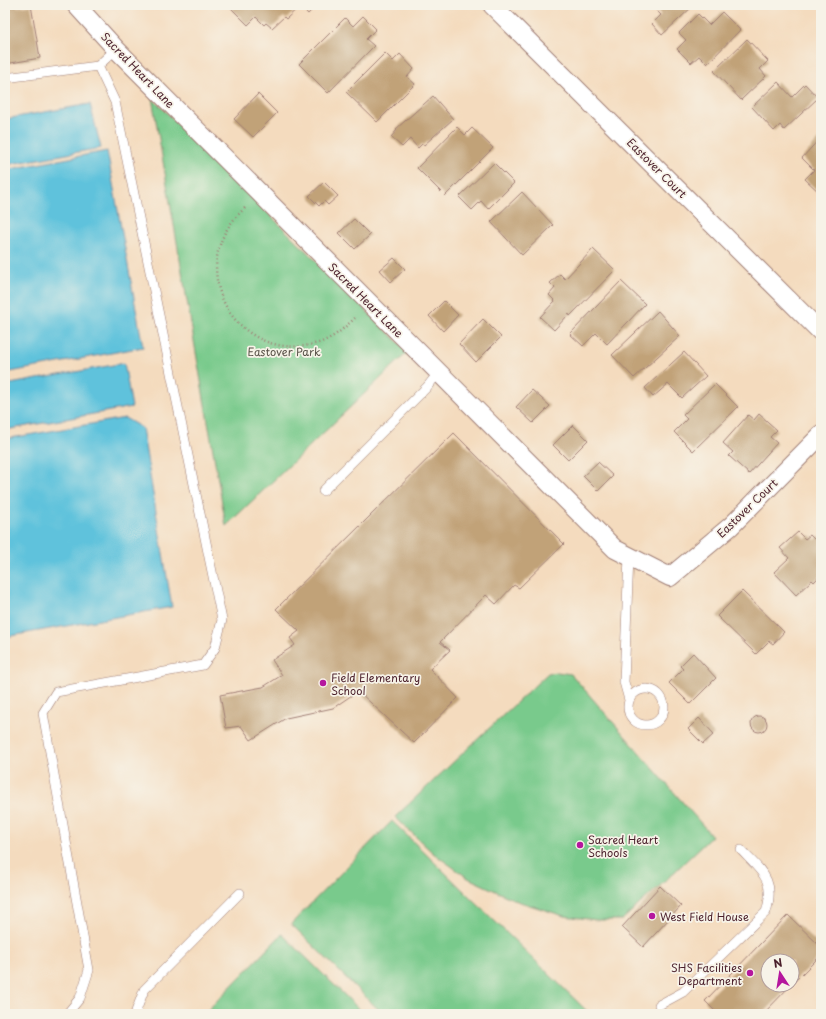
<svg xmlns="http://www.w3.org/2000/svg" width="826" height="1019" viewBox="0 0 826 1019" font-family="'Playpen Sans',sans-serif">
<style>
.green{fill:#79ca8c;stroke:#62745c}
.water{fill:#5ec2dc;stroke:#547084}
.building{fill:#c1a278}
.lines{fill:none;stroke-linecap:round;stroke-linejoin:round}
.service-casing{stroke:#9f7d74;stroke-width:10}
.minor-casing{stroke:#9f7d74;stroke-width:20}
.path{stroke:#9f7d74;stroke-width:2.5;stroke-dasharray:1 3;stroke-linecap:butt}
.service{stroke:#fff;stroke-width:9}
.minor{stroke:#fff;stroke-width:18}
.poi-dot{fill:#b5179e;stroke:#f7f3e8;stroke-width:1.5}
.labels{text-anchor:middle;dominant-baseline:central;stroke-width:3.5;stroke-linejoin:round;paint-order:stroke}
.street-label{font-size:11px;fill:#4a1f2b;stroke:#f7f3e8}
.park-label{font-size:11px;fill:#585248;stroke:#f7f3e8}
.poi-label{font-size:11px;fill:#4a1f2b;stroke:#f7f3e8;text-anchor:start}
</style>
<rect width="100%" height="100%" fill="#f7f3e8"/>
<filter id="ink" filterUnits="userSpaceOnUse"><feTurbulence type="fractalNoise" baseFrequency=".025" numOctaves="2"/><feDisplacementMap in="SourceGraphic" scale="8" xChannelSelector="R" yChannelSelector="G"/><feConvolveMatrix kernelMatrix="1 2 1 2 8 2 1 2 1" color-interpolation-filters="sRGB"/></filter>
<filter id="wash" filterUnits="userSpaceOnUse"><feTurbulence type="fractalNoise" baseFrequency=".012" numOctaves="4" result="noise"/><feDisplacementMap in="SourceGraphic" scale="16" xChannelSelector="R" yChannelSelector="G"/><feGaussianBlur stdDeviation="0.9" result="paint"/><feColorMatrix in="noise" values="0 0 0 0 0 0 0 0 0 0 0 0 0 0 0 0 0 1.4 0 .05"/><feComposite in="paint" operator="in"/></filter>
<g filter="url(#wash)">
<rect width="100%" height="100%" fill="#f4dbbe"/>
<path class="green" d="M152,98L408,352L226,526Z
M557,672L571,674L712,836L663,883L622,920H597L564,916L517,901L468,878L433,853L395,817L548,673Z
M392,821L590,1014H383L291,924Z
M282,934L364,1014H204Z"/>
<path class="water" d="M90,104L101,148L5,165V119Z
M107,151L143,347L5,373V170Z
M124,363L132,407L5,430V385Z
M125,418L142,428L172,607L5,637V439Z"/>
<g id="blocks">
<path class="building" d="M5,5H17L18,7L31,5L40,58L5,64Z
M234,5H317L308,14L300,6L286,19L284,17L272,28L266,23L264,25L256,17L248,25L231,8Z
M651,5H694L662,35L652,24L661,15Z
M722,12L740,30L707,64L699,56L691,63L677,49L686,40L679,33L698,14L709,25Z
M363,16L376,29L366,39L374,46L328,93L299,64L345,18L353,26Z
M747,39L768,61L760,69L766,76L741,100L714,71Z
M385,53L393,61L400,54L414,69L407,77L415,84L377,122L346,92Z
M778,82L792,97L805,84L818,98L784,130L780,125L774,131L752,107Z
M258,94L277,113L253,137L234,119Z
M433,96L453,119L424,145L422,144L418,148L410,139L402,147L391,137L397,130L396,129Z
M457,127L465,135L472,128L493,148L445,196L417,168Z
M821,137V194L805,179L814,170L802,158Z
M494,163L514,183L488,209L481,201L472,210L459,197Z
M324,182L338,196L328,205L324,201L319,206L309,196Z
M522,192L553,225L522,255L491,222Z
M354,219L370,235L355,249L339,233Z
M593,249L615,270L570,316L569,314L554,330L540,317L555,301L549,295L555,288L550,283L560,274L565,279Z
M394,258L405,269L391,282L380,270Z
M621,281L645,304L607,344L596,333L583,346L570,334Z
M444,301L458,315L443,331L429,316Z
M658,311L680,336L634,378L612,355Z
M483,319L501,337L476,362L459,344Z
M684,352L706,376L682,398L668,384L653,397L645,388Z
M715,384L738,407L693,451L674,432L687,419L683,415Z
M532,390L550,406L533,423L516,407Z
M759,414L777,430L770,437L777,443L749,474L729,456L733,452L723,443L748,415L754,420Z
M573,425L588,440L568,460L553,445Z
M454,433L564,544L519,588L514,585L496,604L486,595L440,642L450,650L430,669L458,698L414,743L358,691L333,708L286,718L251,740L241,726L226,728L220,695L263,687L282,675L272,660L295,645L290,638L299,631L276,609Z
M598,462L613,476L598,491L583,476Z
M798,532L805,539L810,535L815,540L821,535V575L814,582L812,580L796,595L774,572L789,558L780,548Z
M742,591L784,632L773,644L769,641L756,654L717,616Z
M693,653L716,678L690,704L669,683L683,669L680,666Z
M751 724a8 8 0 1 1 16 0a8 8 0 1 1-16 0Z
M699,718L714,734L703,744L688,729Z
M660,886L681,906L643,947L622,927Z
M788,915L821,947V955L792,984V961H768V985H791L763,1014H718L705,1001Z"/>
</g>
</g>
<g filter="url(#ink)">
<use href="#blocks" fill-opacity="0" stroke="#9f7d74" stroke-width="1"/>
<g class="lines">
<g class="service-casing">
<path id="service" d="M5,78L98,66
M323,491L427,387L439,372
M628 707a18 18 0 1 1 36 0a18 18 0 1 1-36 0Z
M629,700L624,682L629,556
M659,1005L683,992L766,912C776,880 762,872 741,850
M67,1014L80,998L89,970L43,713L56,692L203,665L215,648L222,620L115,102L98,66L116,49
M135,1014L144,990L240,893"/>
</g>
<g class="minor-casing">
<path id="minor" d="M76,5L116,49L615,549L670,577L731,526L821,435
M492,5L821,332"/>
</g>
<path class="path" d="M245,208C179,266 236,367 318,343C333,339 344,328 355,318"/>
<use href="#service" class="service"/>
<use href="#minor" class="minor"/>
</g>
</g>
<g class="poi-dot">
<circle cx="323" cy="683" r="4"/>
<circle cx="580" cy="845" r="4"/>
<circle cx="652" cy="916" r="4"/>
<circle cx="750" cy="973" r="4"/>
</g>
<g class="labels">
<g class="street-label">
<text transform="translate(138 70) rotate(46)">Sacred Heart Lane</text>
<text transform="translate(657 168) rotate(45)">Eastover Court</text>
<text transform="translate(366 300) rotate(45)">Sacred Heart Lane</text>
<text transform="translate(747 508) rotate(-44)">Eastover Court</text>
</g>
<g class="park-label">
<text x="284" y="351">Eastover Park</text>
</g>
<g class="poi-label">
<text x="331" y="677">Field Elementary<tspan x="331" dy="13">School</tspan></text>
<text x="588" y="839">Sacred Heart<tspan x="588" dy="13">Schools</tspan></text>
<text x="660" y="916">West Field House</text>
<text x="742" y="967" text-anchor="end">SHS Facilities<tspan x="742" dy="13">Department</tspan></text>
</g>
</g>
<rect width="826" height="1019" fill="none" stroke="#f7f3e8" stroke-width="20"/>
<g transform="translate(780 973) rotate(348)"><circle r="19" fill="#f7f3e8" stroke="#b29e9c"/>
<path d="M0-3L7 15L0 10L-7 15Z" fill="#b5179e"/>
<text y="-6" font-size="11" font-weight="bold" text-anchor="middle" fill="#4a1f2b">N</text>
</g>
</svg>
